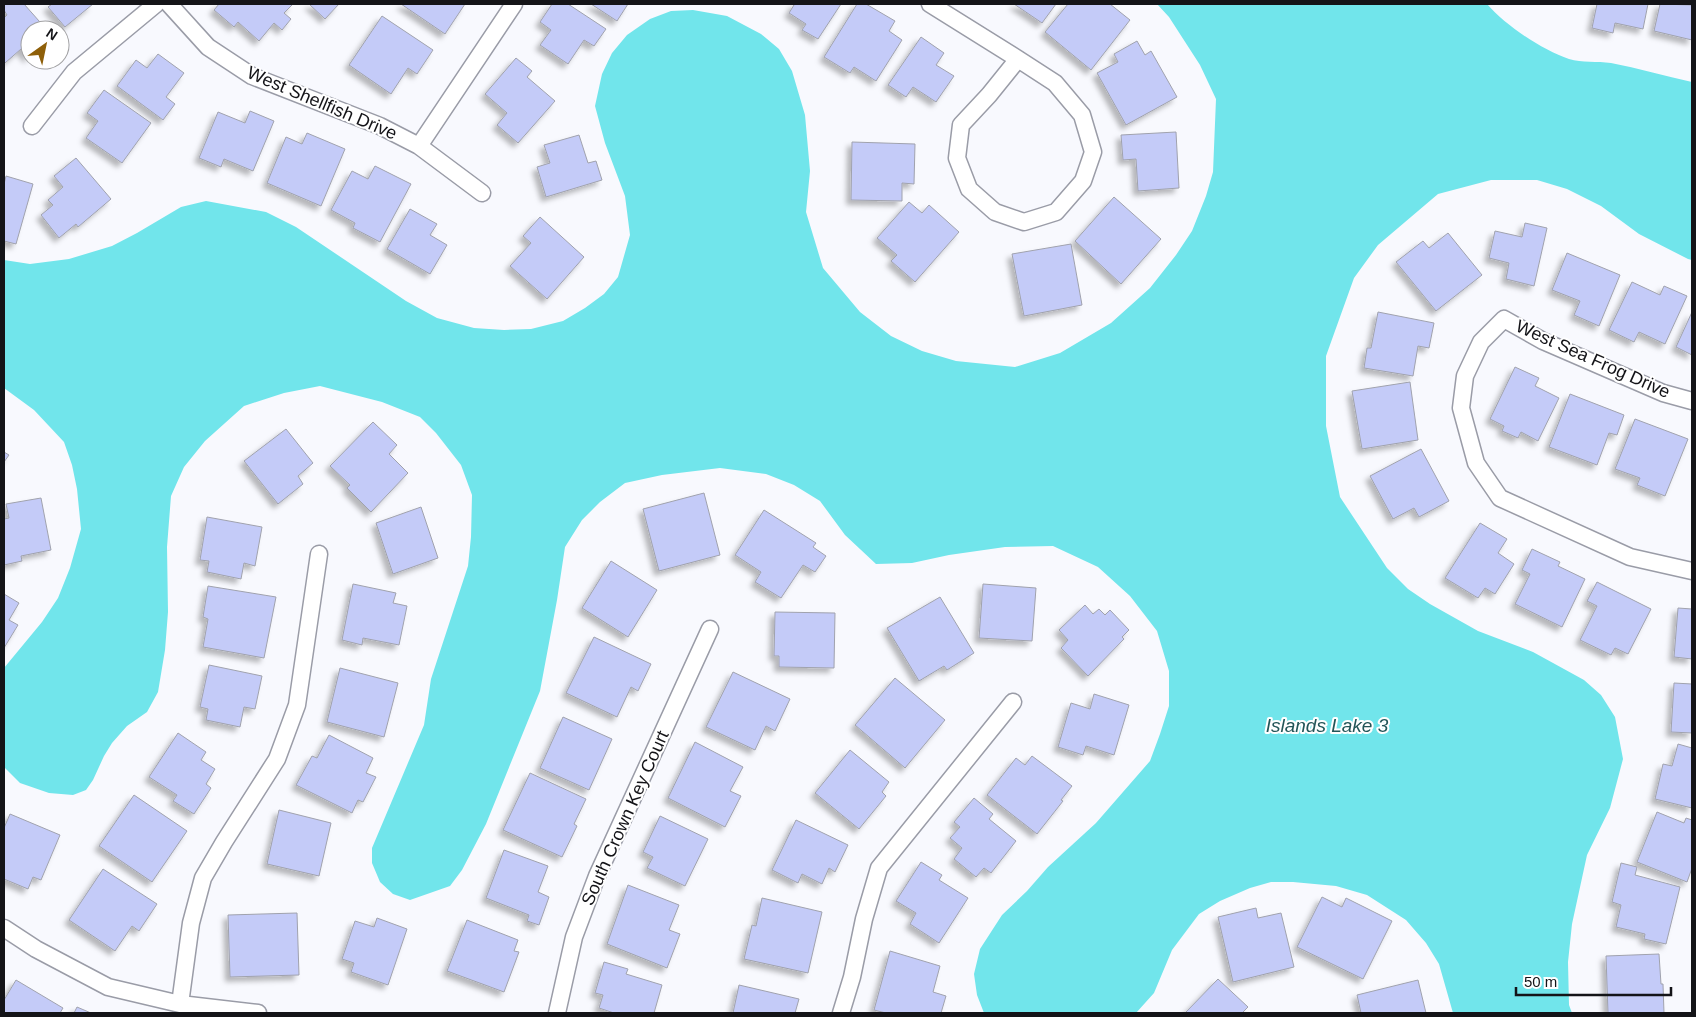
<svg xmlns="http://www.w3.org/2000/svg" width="1696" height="1017" viewBox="0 0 1696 1017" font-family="Arial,sans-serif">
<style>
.water{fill:#71e5eb}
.building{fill:#c4cbf8;stroke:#a0a2ad;filter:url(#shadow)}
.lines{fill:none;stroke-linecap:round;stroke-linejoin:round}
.minor-casing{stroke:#9a9ca7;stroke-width:19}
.minor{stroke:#fff;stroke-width:16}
.labels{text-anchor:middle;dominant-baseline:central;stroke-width:4;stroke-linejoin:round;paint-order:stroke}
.street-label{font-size:18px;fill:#141418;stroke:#fff}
.water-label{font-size:19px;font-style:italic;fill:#225558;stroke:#fff}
</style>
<defs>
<filter id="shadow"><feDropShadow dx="-4.5" dy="4.5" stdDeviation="2.5" flood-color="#0004"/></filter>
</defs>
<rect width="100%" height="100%" fill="#f8f9fe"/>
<path class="water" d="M1157,4H1487C1505,25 1542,50 1569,59C1582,63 1597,61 1611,63C1638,68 1665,76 1692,82V260L1688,259L1639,234L1601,206L1567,189L1537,180H1491L1438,194L1378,245L1354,278L1326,356V426L1340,497L1387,568L1408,589L1430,604L1478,631L1533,652L1584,680L1601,695L1615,717L1623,759L1610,808L1587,855L1572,924L1568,962L1569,1005L1572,1013H1453L1439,964L1426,943L1406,920L1367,895L1336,886L1293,882H1271L1250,888L1220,901L1199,914L1172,950L1154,993L1136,1013H984L977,995L974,974L980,949L1002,915L1027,891L1048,867L1096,823L1150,761L1160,734L1169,706V671L1157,631L1130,596L1098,567L1053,546L1005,547L949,555L912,563L876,564L845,535L820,501L794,485L766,474L720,468L662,475L625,483L600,502L582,520L565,547L557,600L540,691L486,824L462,870L450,886L410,900L393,894L380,882L372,863V848L424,725L431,679L468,566L471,537L472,495L461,465L436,433L420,417L382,402L320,386L284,393L244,406L205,441L184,467L171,496L167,547L168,612L165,650L158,692L147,712L127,726L112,743L104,756L93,780L86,790L73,795L49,793L20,783L4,767V668L42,622L58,598L70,568L81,529L77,489L72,465L64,442L34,410L4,388V260L30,264L69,259L112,246L137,233L181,207L206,201L266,212L296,227L406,301L437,318L474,328L504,330L531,329L563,321L585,308L604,294L618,277L630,235L625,196L605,143L595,106L602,74L612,53L627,35L650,19L671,11L693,10L727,16L761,34L779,49L792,71L805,115L810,171L806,212L823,268L860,312L891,336L922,351L956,361L1015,367L1060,353L1111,323L1150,288L1176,255L1192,231L1206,196L1213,172L1216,99L1200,65L1169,17Z"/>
<path class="building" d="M4,4H24L47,30H30V57L28,58L21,49L5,63L4,61V18L7,15L4,10Z
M52,4H93L65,27L48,7Z
M219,4H293L284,13L291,19L282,30L274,23L259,41L238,22L234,27L214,10Z
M309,4H339L325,19Z
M401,4H465L445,34Z
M552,4H568L606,29L594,46L584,40L568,64L540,45L551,30L540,22Z
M591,4H628L617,21Z
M792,4H841L818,39L802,30L806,24L789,13L794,5Z
M857,4H866L895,21L889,31L902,40L876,81L854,67L850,73L824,57Z
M1014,4H1056L1042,23Z
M1068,4H1110L1130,20L1091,70L1045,32Z
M1597,4H1648L1643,29L1615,23L1613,33L1592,28Z
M1660,4L1692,5V40L1654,31Z
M382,16L433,50L417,74L408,68L391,94L349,65Z
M921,37L944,53L936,65L954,76L936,102L913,87L906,97L888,85Z
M1137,41L1145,55L1151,51L1177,97L1126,125L1097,73L1118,62L1114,54Z
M158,54L184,73L166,97L175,104L163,120L117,86L136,60L147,68Z
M516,58L532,71L527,77L555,101L518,143L497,125L507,113L485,94Z
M104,90L151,123L122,163L86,138L98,121L87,113Z
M250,111L274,121L253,171L224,159L221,167L199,158L218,112L245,123Z
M1176,132L1179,188L1138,191L1136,159L1123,160L1121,135Z
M307,133L345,149L321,206L267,183L286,137L302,144Z
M579,135L588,163L596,161L602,180L546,197L537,167L550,163L544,145Z
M852,142L915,144L914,184L902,183V201L851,200Z
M76,158L111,199L78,227L76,224L59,238L41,215L53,205L48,200L63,187L54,176Z
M375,166L411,184L380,242L353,228L355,223L331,210L352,171L368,179Z
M6,176L33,184L16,244L4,241V184Z
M1114,197L1161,239L1121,284L1075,241Z
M909,202L922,213L929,205L959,232L915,282L891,261L897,255L877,238Z
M410,209L437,224L430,235L447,245L430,274L387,249Z
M540,217L584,257L547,299L510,266L531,243L523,236Z
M1525,223L1547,228L1534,286L1506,279L1509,263L1489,258L1495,231L1522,237Z
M1448,233L1482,275L1436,311L1396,262L1423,241L1429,248Z
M1071,244L1082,305L1024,316L1012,254Z
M1567,253L1620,275L1599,326L1574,315L1580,301L1552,290Z
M1632,282L1660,295L1664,286L1687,296L1665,344L1639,332L1634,342L1609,330Z
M1378,312L1434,323L1429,348L1418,346L1413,376L1364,368L1367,348H1371Z
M1692,312V355L1676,347Z
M1515,367L1539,378L1535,386L1559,398L1538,441L1521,432L1518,438L1502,431L1504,426L1490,419Z
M1410,382L1418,440L1362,449L1352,391Z
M1570,394L1624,415L1617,435L1609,433L1597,465L1549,447Z
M1635,419L1688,439L1665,496L1637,485L1640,478L1615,469Z
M373,422L397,445L389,454L408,473L371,512L347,488L350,485L330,466Z
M286,429L313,463L298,476L303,484L278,504L244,461Z
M1421,449L1449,501L1419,517L1414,508L1393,519L1370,476Z
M4,452L9,455L4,462Z
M704,493L720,555L659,571L643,509Z
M41,498L51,550L21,556L22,561L4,565V519L9,518L6,504Z
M421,507L438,558L393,574L376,523Z
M764,510L816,543L813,547L826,556L815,572L803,565L781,598L755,582L761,572L735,555Z
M207,517L262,527L255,566L244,563L241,579L207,572L209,561L200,560Z
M1480,523L1507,539L1498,553L1514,564L1495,594L1485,588L1478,598L1445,578Z
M1532,549L1560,562L1558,566L1585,579L1562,627L1515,604L1530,574L1522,570Z
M611,561L657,590L628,637L582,608Z
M1597,582L1651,609L1628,654L1615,648L1611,655L1580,640L1597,606L1587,601Z
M353,584L396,593L393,603L407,606L399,645L363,638L362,645L342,640Z
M983,584L1036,588L1032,641L979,638Z
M208,586L276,597L264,658L203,647L208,619L203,617Z
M4,594L19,603L9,620L18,625L4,648Z
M940,597L974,653L947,670L944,666L919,681L887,628Z
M1085,605L1093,614L1099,609L1105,615L1110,610L1129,630L1122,637L1124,639L1088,676L1061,648L1068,640L1059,630Z
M1678,608L1692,609V659L1674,657Z
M775,612L835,613L834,668L779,667V656H774Z
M594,637L651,664L638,691L631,687L617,717L566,693Z
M209,665L262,676L255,709L244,707L240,727L206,720L208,709L200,707Z
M340,668L398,683L384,737L327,722Z
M733,672L790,699L775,731L766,726L755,750L706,727Z
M895,678L945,720L905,768L855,725Z
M1674,683L1692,684V733L1671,732Z
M1094,694L1129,705L1114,755L1086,746L1083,755L1058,747L1071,703L1090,709Z
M563,717L612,739L589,790L540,768Z
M178,733L206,752L201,760L215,769L206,784L211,788L194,814L173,801L177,795L149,777Z
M329,735L373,758L366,773L376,777L363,802L358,800L352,813L296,785L312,756L317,758Z
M695,742L743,767L730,791L741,796L725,827L668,798Z
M1678,744L1692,748V808L1655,799L1663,764L1672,766Z
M850,750L889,782L882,792L886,796L859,829L815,793Z
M1032,756L1072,786L1061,800L1063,801L1037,834L987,795L1016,758L1025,765Z
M530,773L586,799L574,824L577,826L562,857L503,830Z
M134,795L187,831L152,882L99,846Z
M974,798L993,814L989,819L1016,841L991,873L984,868L976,877L954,859L962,848L950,838L960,827L954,822Z
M279,810L331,823L319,876L267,864Z
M1657,812L1684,823L1686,818L1692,820V868L1687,882L1637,862Z
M10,814L60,835L41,880L33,877L28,889L4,879V828Z
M660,816L708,839L685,886L647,868L653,857L643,852Z
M796,820L848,845L835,872L829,868L822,884L802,874L798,883L772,870Z
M504,850L548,866L538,892L549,897L539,925L527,921L529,915L486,898Z
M921,862L942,875L939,880L968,898L939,943L910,924L916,913L896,901Z
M1621,863L1637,867L1635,875L1680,887L1666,944L1644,939L1645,934L1616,927L1621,905L1612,902Z
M103,869L157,904L139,931L132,926L115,951L69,920Z
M628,885L679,905L669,930L680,934L667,968L607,944Z
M1322,897L1342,907L1346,898L1392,921L1363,979L1297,947Z
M762,898L822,912L808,973L744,959L752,925L756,926Z
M1256,908L1258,918L1281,913L1294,967L1233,982L1218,917Z
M297,913L299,975L230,977L228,915Z
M377,918L407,929L388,985L351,972L354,963L342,959L355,921L374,927Z
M467,920L518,940L514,951L519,952L504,992L447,971Z
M890,951L940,966L933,992L946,996L941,1013H886L874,1010Z
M1659,954L1661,984H1663L1664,1013H1608L1606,956Z
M604,962L628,969L626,974L662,985L654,1013H614L599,1008L603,995L595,993Z
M1218,979L1248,1007L1242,1013H1185Z
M16,980L63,1008L60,1013H4V1000Z
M1418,980L1426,1013H1361L1357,995Z
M739,985L799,999L795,1013H733Z
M77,1007L91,1013H74Z"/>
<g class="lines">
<g class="minor-casing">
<path id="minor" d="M169,4L208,47L252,76L380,126L419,146L482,193
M930,4L1018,59L1055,83L1082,115L1093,152L1083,181L1056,212L1024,222L995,212L969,189L957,158L961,125L989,95L1018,59
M32,126L74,72L156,4
M419,146L514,4
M1692,401L1663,393L1543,341L1504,319L1481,342L1465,376L1461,408L1476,463L1500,498L1630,557L1692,571
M4,928L36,949L108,987L180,1004L258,1013
M180,1004L191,923L203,878L224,842L277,759L297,705L319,554
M557,1013L574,937L597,876L710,629
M841,1013L852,977L864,919L879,868L1013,702"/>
</g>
<use href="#minor" class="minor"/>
</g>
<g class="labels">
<g class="street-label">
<text transform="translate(322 103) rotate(23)">West Shellfish Drive</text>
<text transform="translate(1593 359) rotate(24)">West Sea Frog Drive</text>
<text transform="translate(625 818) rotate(-66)">South Crown Key Court</text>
</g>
<g class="water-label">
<text x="1327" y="725">Islands Lake 3</text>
</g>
</g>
<rect width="1696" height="1017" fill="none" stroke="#141418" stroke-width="10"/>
<g transform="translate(45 45) rotate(33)"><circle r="24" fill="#ffffff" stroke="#a1a1a3"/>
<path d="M0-4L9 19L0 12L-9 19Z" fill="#8e5f09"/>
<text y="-8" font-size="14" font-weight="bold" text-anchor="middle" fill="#141418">N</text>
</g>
<path d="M1516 987v8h155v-8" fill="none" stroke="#141418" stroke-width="2.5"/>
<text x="1524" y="987" font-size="15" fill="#141418" stroke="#ffffff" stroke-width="4" paint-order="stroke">50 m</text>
</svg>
